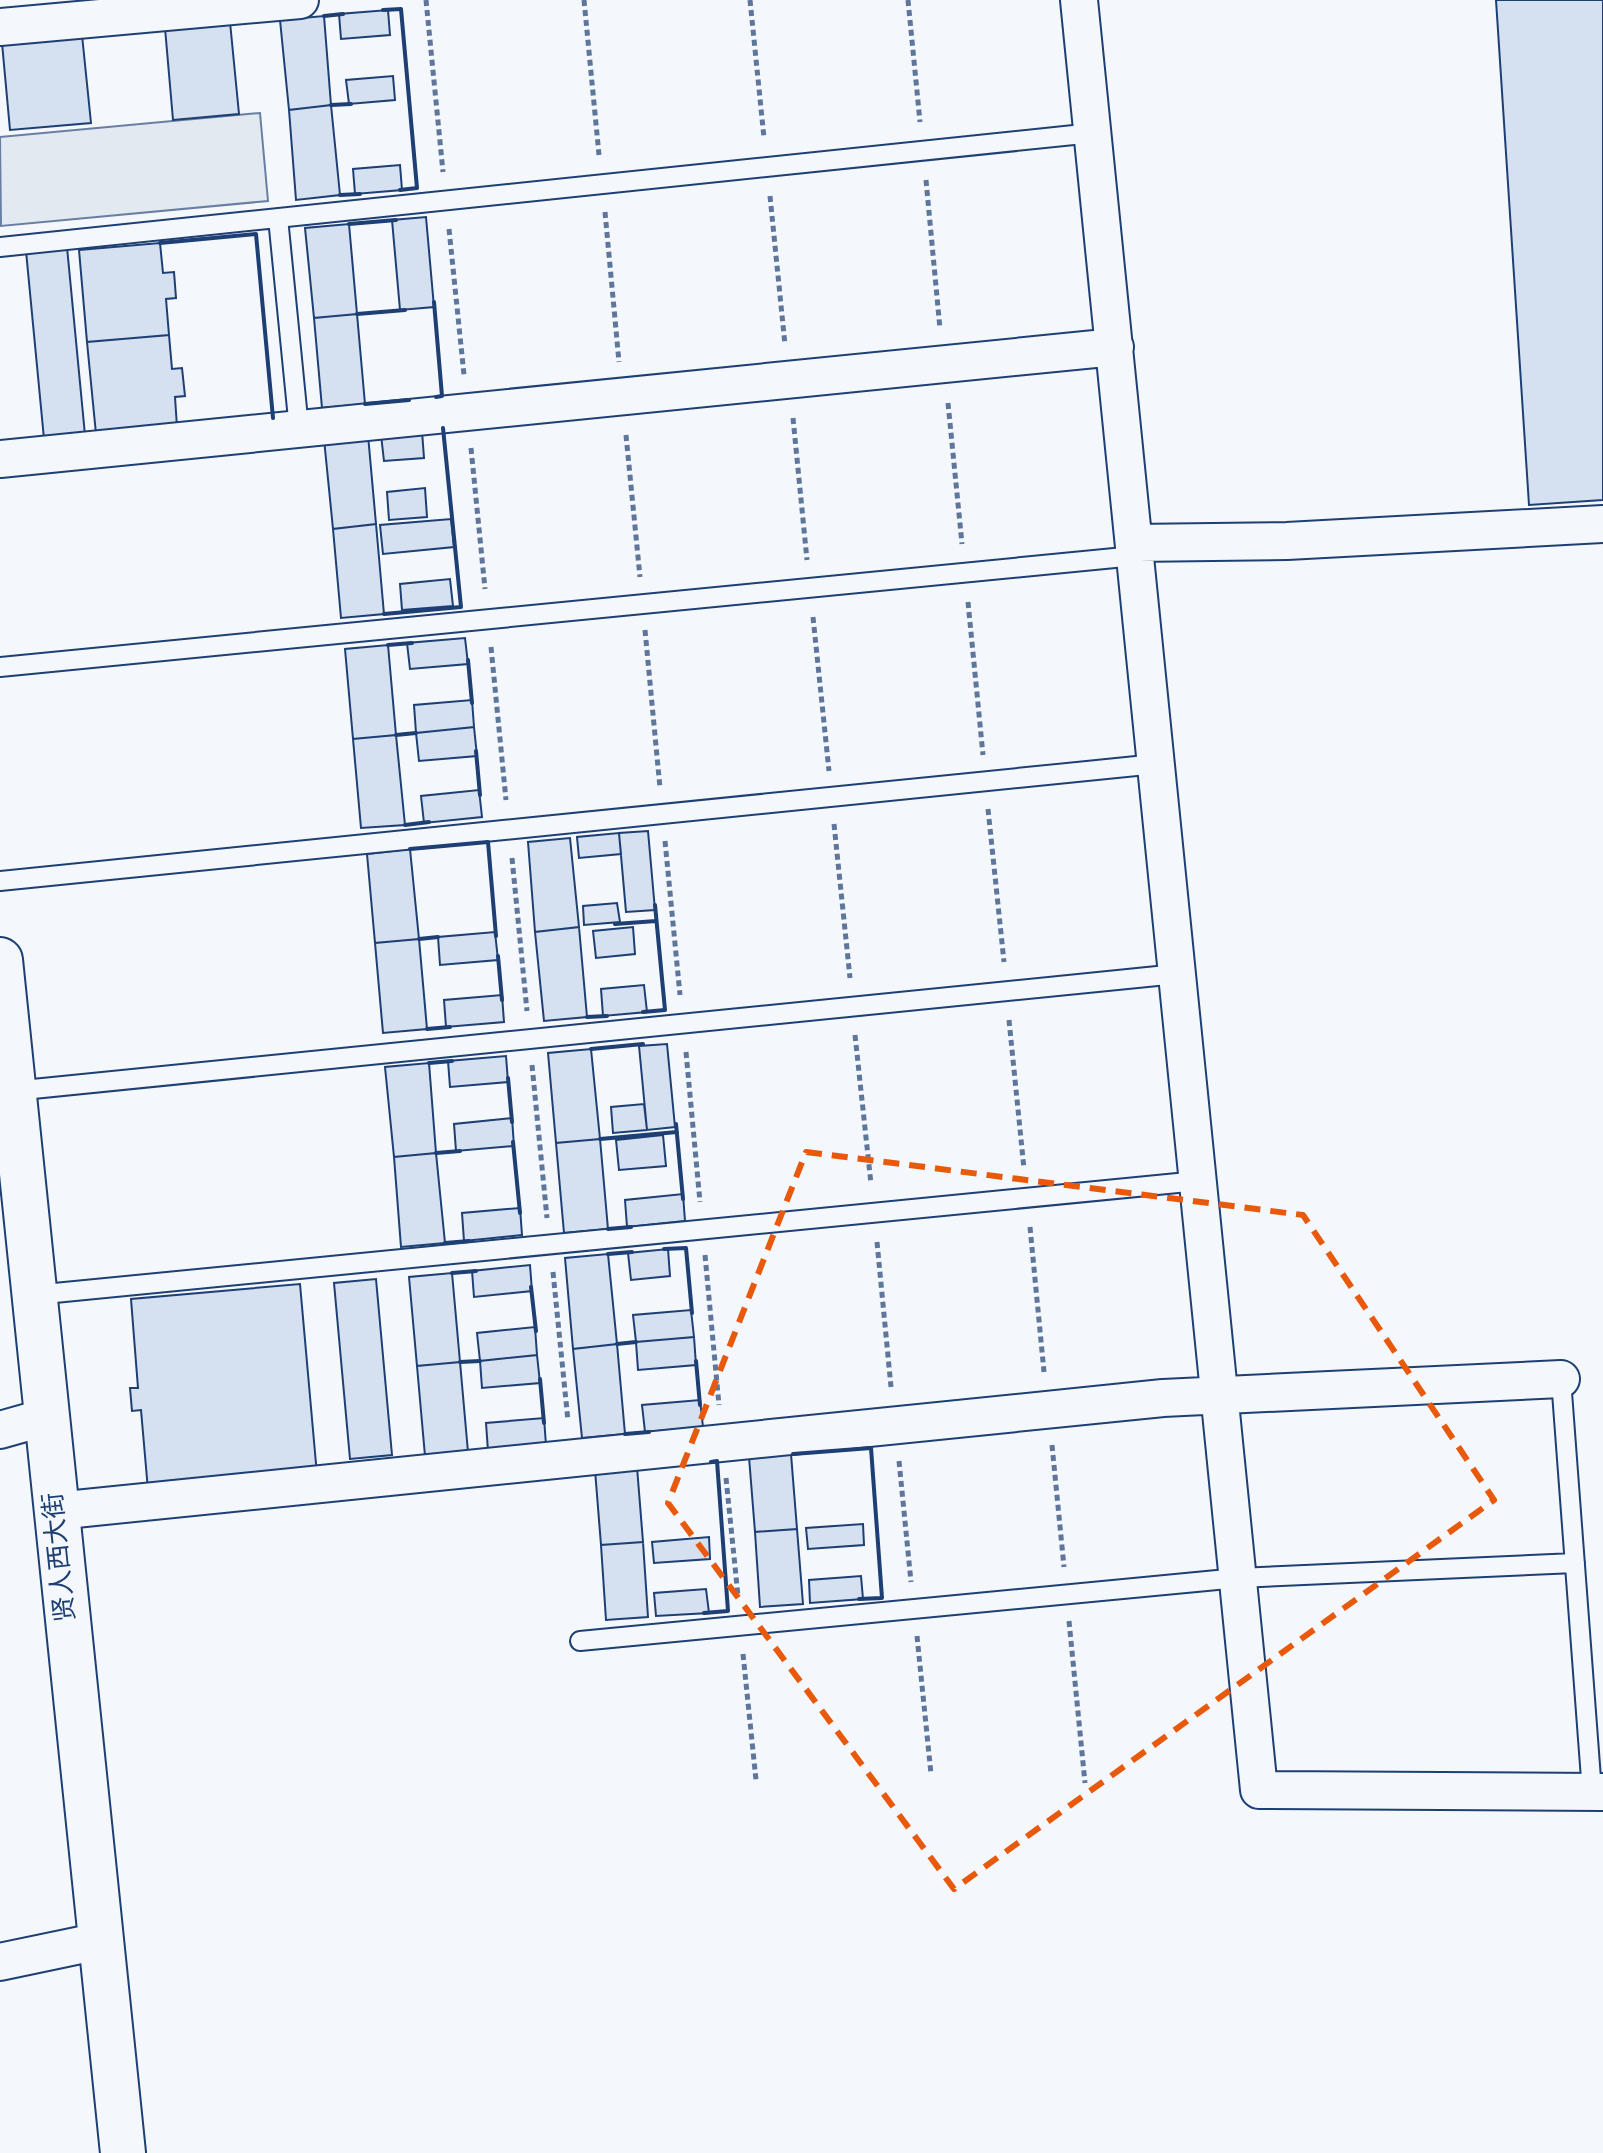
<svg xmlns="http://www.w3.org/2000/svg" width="1603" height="2153" viewBox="0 0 1603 2153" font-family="Overpass,'Noto Sans SC',sans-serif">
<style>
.green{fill:#e3e9f0;stroke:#687fa3;stroke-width:2}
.building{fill:#d5e0f0;stroke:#1d3f73;stroke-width:2}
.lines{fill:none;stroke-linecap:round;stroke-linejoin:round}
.lane-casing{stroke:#1d3f73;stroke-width:22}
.street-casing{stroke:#1d3f73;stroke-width:40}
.secondary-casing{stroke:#1d3f73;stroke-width:48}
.path{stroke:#5e769c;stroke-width:5;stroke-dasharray:6 4;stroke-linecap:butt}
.lane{stroke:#f4f7fb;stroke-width:18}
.street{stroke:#f4f7fb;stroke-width:36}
.secondary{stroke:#f4f7fb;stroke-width:44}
.wall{stroke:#1d3f73;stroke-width:4}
.marked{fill:none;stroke:#e8590c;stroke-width:6;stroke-dasharray:16 10;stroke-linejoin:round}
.labels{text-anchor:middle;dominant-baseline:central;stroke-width:6;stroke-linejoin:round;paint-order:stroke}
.street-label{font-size:26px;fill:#1d3f73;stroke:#f4f7fb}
</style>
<rect width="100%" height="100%" fill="#f4f7fb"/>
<path class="green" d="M260,113L268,201L1,226L0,137Z"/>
<path class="building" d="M1496,0H1603V500L1529,505Z
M388,10L390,35L341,39L339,14Z
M324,16L331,105L289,110L280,20Z
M230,22L239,114L173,120L165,28Z
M82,35L91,123L10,130L2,43Z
M393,76L395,100L349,104L346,80Z
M331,105L340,195L296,200L289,110Z
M400,165L402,190L355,194L353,169Z
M426,217L434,307L400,310L392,220Z
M349,224L357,314L314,318L305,228Z
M160,243L163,273L174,272L176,298L166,299L169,335L87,342L79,250Z
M67,247L85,435L44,439L26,251Z
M357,314L365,404L322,408L314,318Z
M169,335L172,369L182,368L185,396L175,397L177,427L96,434L87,342Z
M422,431L424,458L384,461L381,435Z
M368,435L376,524L333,529L324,439Z
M425,488L427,517L389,520L387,492Z
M451,519L454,547L383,554L380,525Z
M376,524L384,614L341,618L333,529Z
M450,579L453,606L402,610L400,584Z
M465,638L468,664L410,669L407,643Z
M388,645L396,735L353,739L345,649Z
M472,700L474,727L416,733L414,705Z
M474,727L477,756L419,761L416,733Z
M396,735L405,825L361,828L353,739Z
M479,790L482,817L424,823L421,796Z
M648,831L655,910L626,912L619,833Z
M619,833L621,854L579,858L577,837Z
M570,838L579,927L535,932L528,842Z
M410,849L419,939L375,943L367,854Z
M617,903L620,922L584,925L583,906Z
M579,927L587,1017L544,1021L535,932Z
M633,927L635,954L596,958L593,931Z
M495,932L498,960L440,965L438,937Z
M419,939L427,1029L383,1033L375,943Z
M644,985L647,1012L603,1016L601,989Z
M502,995L504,1022L446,1027L444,1000Z
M667,1044L675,1127L647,1130L639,1046Z
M591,1049L600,1139L556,1143L548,1053Z
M506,1056L508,1082L450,1087L448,1061Z
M429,1063L436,1153L394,1157L385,1067Z
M644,1104L647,1130L613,1133L611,1107Z
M512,1118L514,1146L456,1151L454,1124Z
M663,1135L666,1166L619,1170L616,1140Z
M600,1139L608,1229L564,1233L556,1143Z
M436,1153L445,1243L401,1247L394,1157Z
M683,1194L685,1221L627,1227L625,1200Z
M520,1208L522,1235L464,1241L462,1213Z
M668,1249L670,1276L631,1280L628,1253Z
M608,1254L617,1344L573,1349L565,1258Z
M530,1265L532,1291L474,1297L472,1271Z
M452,1273L460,1362L417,1366L409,1277Z
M376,1279L392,1455L350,1459L334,1283Z
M300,1284L317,1475L148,1490L141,1410L132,1411L130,1388H138L131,1299Z
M691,1310L694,1337L636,1342L633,1315Z
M535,1327L537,1355L480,1361L477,1333Z
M694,1337L696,1365L638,1370L636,1342Z
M617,1344L625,1434L582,1438L573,1349Z
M537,1355L540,1383L482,1388L480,1361Z
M460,1362L468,1452L425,1456L417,1366Z
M700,1400L703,1427L645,1432L642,1405Z
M544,1418L546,1445L488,1451L486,1423Z
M791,1454L797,1529L755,1532L749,1457Z
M637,1467L643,1542L601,1545L595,1470Z
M863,1524L864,1545L808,1549L806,1528Z
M797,1529L803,1604L760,1607L755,1532Z
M709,1537L710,1559L654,1563L652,1542Z
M643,1542L648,1617L606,1620L601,1545Z
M861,1576L863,1599L810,1603L809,1580Z
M706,1589L709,1613L656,1616L654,1593Z"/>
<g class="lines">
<g class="lane-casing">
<path id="lane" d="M278,218L299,429
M0,247L1093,133
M0,667L1135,556
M0,881L1156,764
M13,1091L1177,974
M34,1295L1198,1181
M1561,1379L1592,1792
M580,1641L1238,1578L1575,1563"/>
</g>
<g class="street-casing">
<path id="street" d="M1079,0L1259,1790L1603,1792
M0,27L300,0
M0,459L1115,347
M1134,543L1287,541L1603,524
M0,1430L46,1417
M56,1511L1163,1398L1561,1379
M0,1962L100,1941"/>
</g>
<g class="secondary-casing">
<path id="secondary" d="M0,960L123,2153"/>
</g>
<path class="path" d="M426,0L443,172
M584,0L599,155
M750,0L764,138
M908,0L920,122
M926,180L940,329
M770,196L785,345
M605,212L619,362
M449,229L464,375
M948,403L962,544
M793,418L807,560
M626,435L640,577
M471,448L485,589
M968,602L983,755
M813,617L829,771
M645,630L660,788
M491,647L506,800
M988,809L1004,962
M834,824L850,978
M665,841L680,995
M512,858L527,1011
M1009,1020L1024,1169
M855,1035L871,1184
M686,1052L700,1202
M532,1065L547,1218
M1030,1227L1044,1372
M877,1242L891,1387
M705,1255L719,1405
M553,1272L568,1421
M1052,1445L1064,1567
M899,1461L911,1582
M726,1478L738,1596
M1069,1621L1085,1783
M917,1636L931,1774
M743,1654L756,1780"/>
<use href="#lane" class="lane"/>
<use href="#street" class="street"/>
<use href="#secondary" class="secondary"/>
<path class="wall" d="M383,10L401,9L417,188L400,190
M324,16L343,14
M331,105L351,104
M340,195L360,194
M349,224L396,220
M160,243L256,234L273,418
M434,302L442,396L436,397
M357,314L405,310
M365,404L409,400
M384,614L461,607L443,428
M388,645L412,643
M468,660L472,703
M396,735L416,733
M476,751L480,795
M405,825L429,822
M410,849L488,842L496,936
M615,924L656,921
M419,939L438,937
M498,956L502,1000
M643,1012L665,1010L655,905
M587,1017L607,1016
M427,1029L450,1027
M591,1049L643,1044
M429,1063L452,1061
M508,1078L512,1122
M676,1124L683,1199
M600,1139L677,1132
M513,1142L520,1213
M436,1153L460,1151
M608,1229L631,1227
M445,1243L469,1241
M664,1249L686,1248L692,1313
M608,1254L632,1252
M452,1273L476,1271
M531,1287L536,1331
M617,1344L636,1342
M696,1361L700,1405
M460,1362L480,1361
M540,1379L544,1423
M625,1434L649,1432
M793,1454L871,1448L882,1598L859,1599
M704,1613L728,1611L717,1461L711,1462"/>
</g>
<path class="marked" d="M806,1152L1303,1215L1494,1500L954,1889L668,1503Z"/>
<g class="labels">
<g class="street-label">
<text transform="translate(61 1557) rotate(-96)">贤人西大街</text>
</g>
</g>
</svg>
